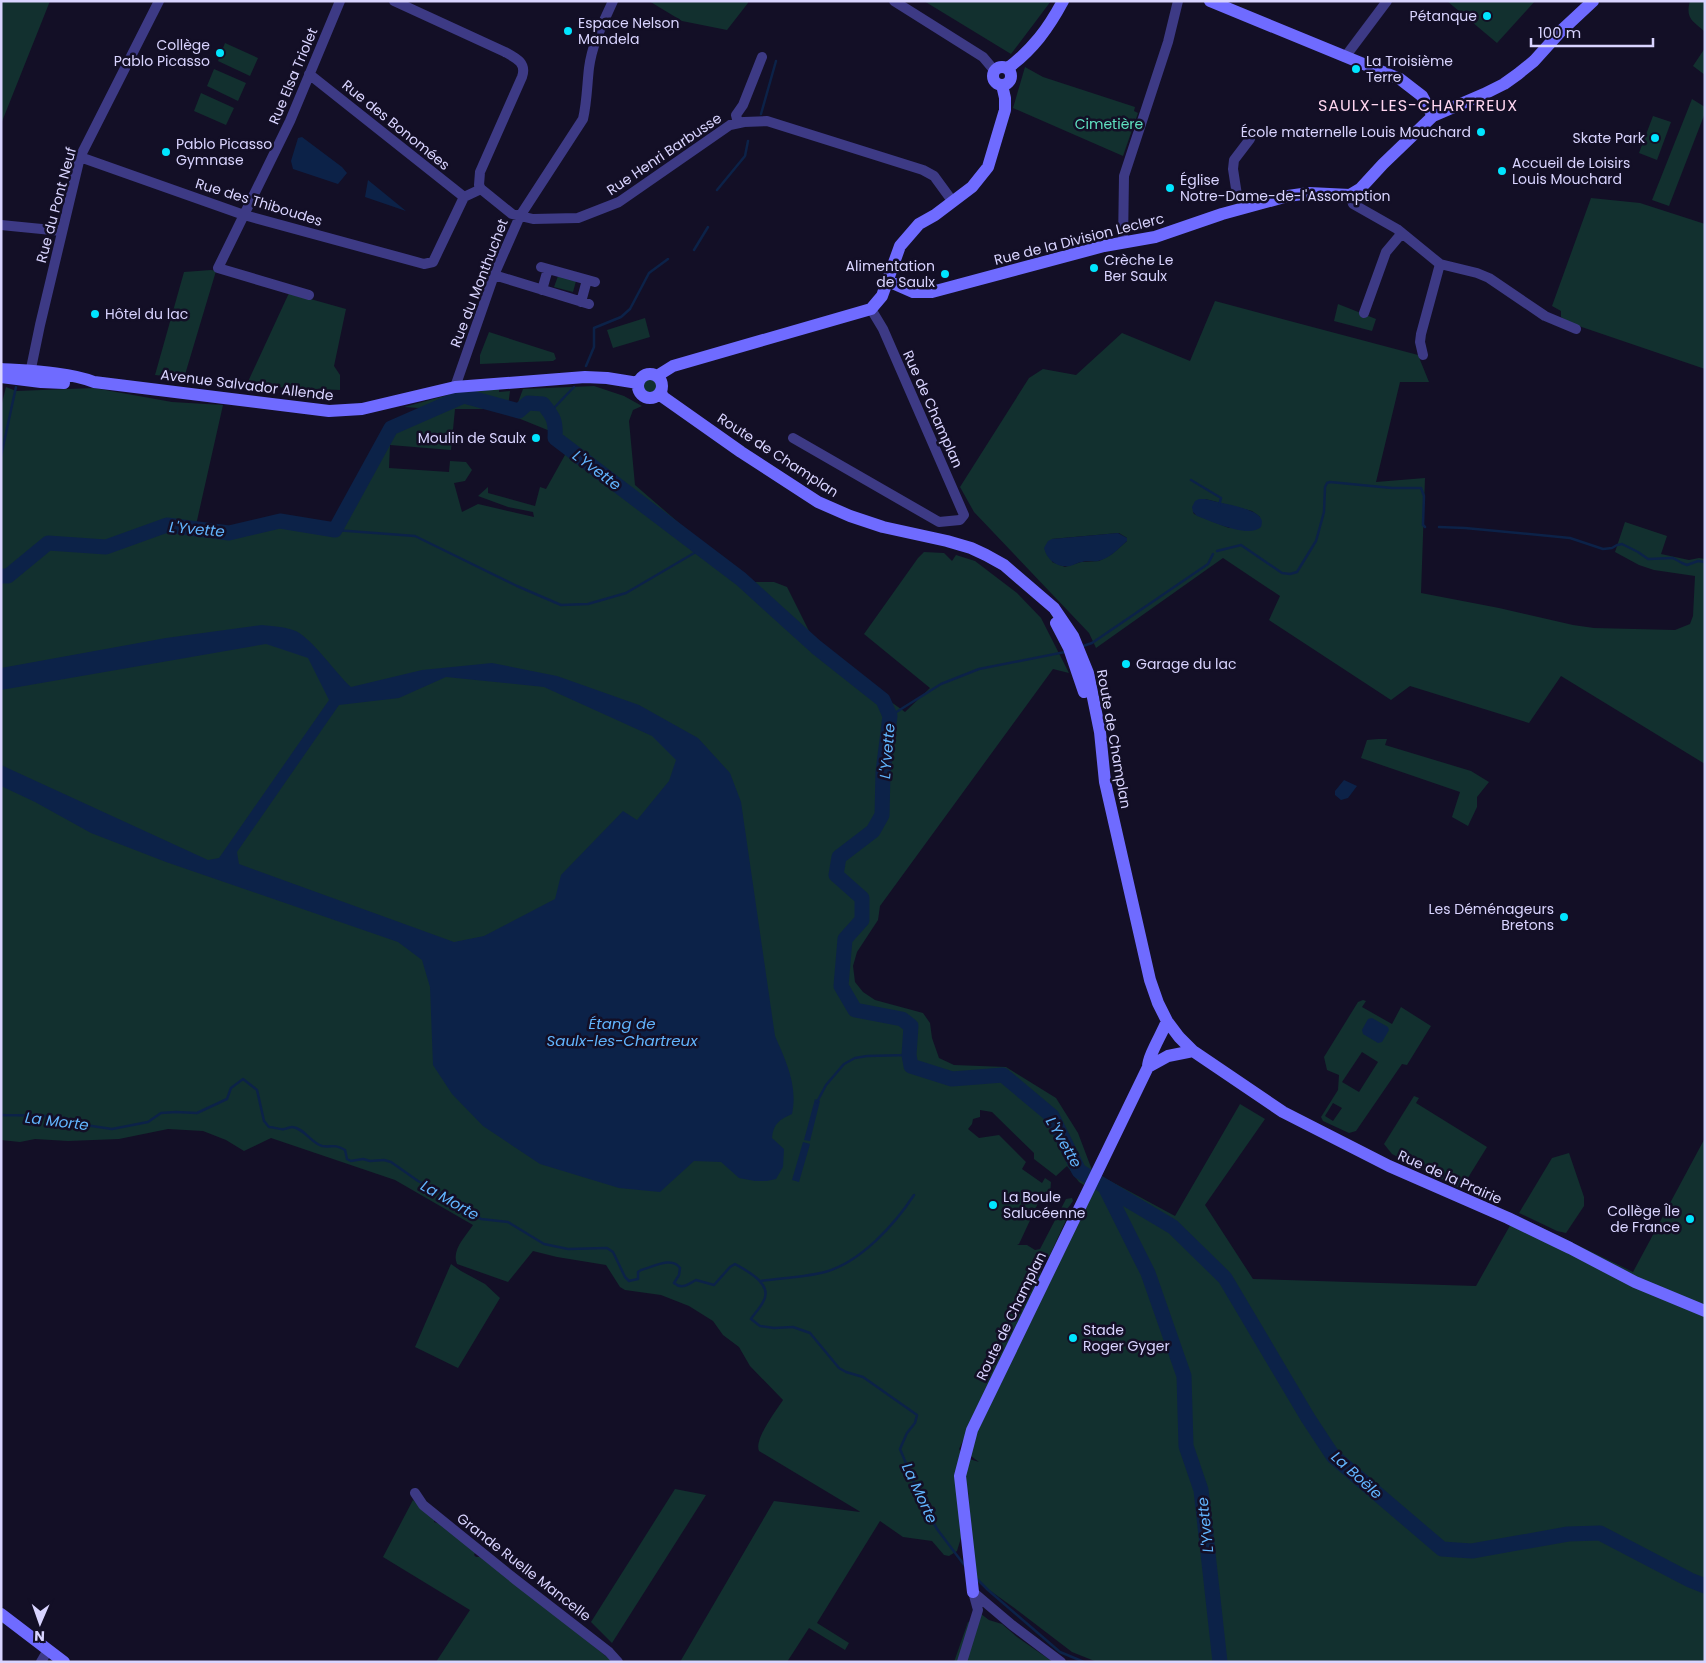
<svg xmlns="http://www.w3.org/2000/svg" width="1706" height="1663" viewBox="0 0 1706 1663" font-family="Poppins,sans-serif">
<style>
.green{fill:#12302f;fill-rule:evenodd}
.water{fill:#0c2248;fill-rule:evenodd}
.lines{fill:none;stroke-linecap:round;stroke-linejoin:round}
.stream{stroke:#0c2248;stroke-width:2.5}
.river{stroke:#0c2248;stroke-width:15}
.street{stroke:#3d3a85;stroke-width:10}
.secondary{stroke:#6f6bff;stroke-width:12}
.poi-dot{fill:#00e5ff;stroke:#130f26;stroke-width:2}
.labels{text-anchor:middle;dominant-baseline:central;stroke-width:5;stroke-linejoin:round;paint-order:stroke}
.poi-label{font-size:14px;fill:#d9d4ff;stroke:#130f26;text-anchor:start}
.street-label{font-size:14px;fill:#d9d4ff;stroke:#130f26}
.park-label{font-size:14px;fill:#5fe0c0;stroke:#130f26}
.water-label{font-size:15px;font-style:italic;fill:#62b6ff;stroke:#130f26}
.quarter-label{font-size:16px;letter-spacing:1px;fill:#ffd6f0;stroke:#130f26}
</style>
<rect width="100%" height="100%" fill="#130f26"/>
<path class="green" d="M1,1H50L1,124Z
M649,1H748V3L727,30L682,21Z
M924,1H1051L1011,54Z
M1447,1H1535L1497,43Z
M1690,1H1701L1705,3V32C1693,21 1685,19 1690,1Z
M225,43L258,58L250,76L218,61Z
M1705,48V75L1693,66Z
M1025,67L1043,77L1135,107L1134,111L1138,113L1123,156L1013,108Z
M214,69L246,83L238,101L207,86Z
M201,93L234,108L226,125L194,111Z
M1692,99L1705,107V113L1669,206L1652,200Z
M1653,116L1671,122L1657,160L1639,153Z
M1591,198L1640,203L1705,224V369L1570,323L1561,317V311L1552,306Z
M211,270L216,271L184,378L155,375L184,272Z
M558,276L576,281L573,292L554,287Z
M289,293L346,309L334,366L340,375V390L246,386Z
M1215,301L1418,355L1429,382H1400L1376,482L1425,478L1421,593L1499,608L1573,625L1594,628L1675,630L1690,624L1693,616L1695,576L1654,570L1639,565L1615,552L1625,522L1667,536L1661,554L1689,560L1699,558L1705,559V764L1561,676L1529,723L1410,686L1391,700L1269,620L1280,596L1223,558L1096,648L1089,633L974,512L960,487L1029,378L1043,369L1076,375L1122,333L1190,361ZM1205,499L1252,511L1260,517L1229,528L1194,514L1193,512ZM1119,533L1127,538V541L1112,554L1099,561L1081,562L1065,567L1052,562V539Z
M1338,304L1376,319L1372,331L1334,321Z
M645,318L650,337L613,348L607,330Z
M489,332L554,353L556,359L553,361L480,364V355Z
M642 387a8 8 0 1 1 16 0a8 8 0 1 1-16 0Z
M594,386L624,396L642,406L633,410L629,421L635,485L737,573L754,582H774L787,587L813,639L837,663L905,712L930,688L864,634L918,558L924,552L944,553L952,561L956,555L975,561L1017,593L1041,618L1069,673L1053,669L880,906L878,920L857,952L853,966L855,982L863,992L875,1000L923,1013L930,1023L932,1038L939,1058L954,1065L1006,1067L1056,1098L1078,1133L1092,1170L1084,1185L1079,1182L1067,1166L1056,1176L1034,1159V1153L992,1112L980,1110V1117L973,1119L972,1124L968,1129L979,1138L999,1135L1026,1162L1022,1169L1042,1183L1045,1178L1051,1182L1050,1196L1039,1201L1019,1244L1017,1245H1027L1035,1250L1040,1249L1066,1199L1072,1198L1073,1201L1068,1208L1067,1218L1049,1257L1037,1266L1038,1270L1041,1271L1040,1277L959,1449L963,1457L979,1462L967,1453L1101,1176L1175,1216L1240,1104L1265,1119L1205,1205L1253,1279L1476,1286L1516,1215L1633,1272L1705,1138V1662H1097L1072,1652L1013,1607L975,1580L968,1489L967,1518L957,1551L949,1556L944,1555L932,1541L903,1537L880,1521L817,1623L849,1643L845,1650L809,1628L787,1662H680L774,1501L860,1512L859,1511L759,1451C754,1439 776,1411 783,1400L750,1366L739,1347L723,1335L713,1321L689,1306L661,1295L625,1290L620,1287L606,1265L557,1257L533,1251L508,1282L457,1264C451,1250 466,1236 473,1225L395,1180L271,1138L244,1151L226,1140L203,1131L168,1129L119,1139L68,1141L35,1139L20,1142L1,1140V407L6,387L16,391L94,388L172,402L223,405L196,525L228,530L279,517L333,526L354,484L383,437L419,408L404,407L463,391L499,389V392L510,391L507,414L489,409H455L451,450L390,445L389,468L449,472L450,461L466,462L472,470L465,481L454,483L462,512L478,504L534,517L533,512L508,507L478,496L488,487V493L535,506L540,487L546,489L570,446L550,431L513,416L523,389Z
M1378,739H1387L1385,745L1471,771L1489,782L1477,797V807L1468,826L1452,817L1460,792L1361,758L1367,740Z
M1363,1000L1366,1001L1362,1007L1392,1024L1401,1007L1431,1026L1407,1065L1402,1064L1356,1131L1349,1133L1323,1121L1321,1117L1338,1090L1339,1075L1327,1070L1324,1057L1358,1002ZM1362,1052L1378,1062L1359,1092L1342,1082ZM1333,1103L1342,1108L1333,1121L1325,1116Z
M1414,1096L1419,1098L1416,1103L1487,1147L1461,1189L1392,1154L1384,1144Z
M1569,1153L1584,1197V1206L1566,1233L1557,1231L1519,1213L1552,1158Z
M451,1264L461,1271L485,1284L500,1298L458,1368L415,1347Z
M675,1489L706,1495L612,1643L591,1622Z
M413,1500L434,1518V1522L440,1524L476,1551L474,1555L476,1557H480L547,1608L613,1662H436L470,1610L383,1557Z
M981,1614L989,1620L1002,1624L1017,1637L1053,1662H954L968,1622L980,1619Z"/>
<path class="water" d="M302,137L342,167L347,173L338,184L293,169L291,161L298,138Z
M368,180L406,211L365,197Z
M1199,499H1205C1219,503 1250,507 1259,516C1263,520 1262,523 1261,527C1249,539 1211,521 1197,516L1193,512L1192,507L1195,501Z
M1118,533L1127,538V541C1119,548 1109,559 1098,561C1092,562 1087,560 1082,562C1078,562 1074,565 1070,566C1057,568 1047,560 1044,548L1048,541L1052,539Z
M262,625C272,626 284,627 293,630C310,635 336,674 351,687L422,670L492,663L557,676L639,705L698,738L730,773L741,802L775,1036C786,1061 798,1086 792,1114C780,1119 773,1124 772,1138L784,1149L783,1167L776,1179L767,1181H755L739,1178L721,1162L694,1161L660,1192L619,1188L540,1164L483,1126L452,1094L433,1065L430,987L422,960L398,942L166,862L91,833L35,802L1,786V765L208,860L219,858L329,700L308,658L266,644L1,690V668L166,638ZM446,677L544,687L652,736L676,760L669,781L637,820L623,811L561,875L555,899L484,936L454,942L239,864L237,852L339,705L399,698Z
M1344,780L1357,786L1348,798L1341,800L1335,795V791Z
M1372,1018L1388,1027L1389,1030L1382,1042L1378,1043L1363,1034L1362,1030L1368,1019Z
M815,1099L820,1101L810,1141L804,1140Z
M803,1142L810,1144L799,1182L792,1180Z"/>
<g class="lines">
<path class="stream" d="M761,114L776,61
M717,190L745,156L748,141
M694,250L708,227
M586,366L594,347V328L621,317L630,309L649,273L668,259
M550,412L574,387
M1,456L16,387
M1191,480L1221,498L1219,506
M1439,527L1465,528L1570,538L1603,549L1612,548L1617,545L1622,544L1638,552L1648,559L1673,558L1682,563L1687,565L1698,561L1705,562
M335,530L415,536L517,586L561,605L588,604L626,593L701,549
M1217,551L1241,545L1282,573L1290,574L1297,572L1316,541L1324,512L1325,487L1327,483L1330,482L1392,488H1421L1424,496L1423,525L1425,527
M1083,646L1092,643L1208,564L1213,554
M890,716L941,684L979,669L1065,652
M817,1102L826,1085L844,1064L855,1058L867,1056L909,1055
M1,1115C22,1116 69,1114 85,1125L112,1129L148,1122L161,1113L176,1112L197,1113L227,1099L231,1088L243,1079L257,1090L264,1121L269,1127C274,1127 280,1130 284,1129C286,1129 290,1127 292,1127C304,1128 311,1143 322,1146C332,1148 333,1143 345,1150L347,1159L351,1161L363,1159L370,1161L384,1160L391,1162L418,1181L451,1198L481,1219L508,1222L544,1244L568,1249L607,1248L613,1252L625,1277L629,1281L638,1279V1272L641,1270C653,1267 672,1256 680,1268L679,1275L674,1283C682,1290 688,1284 696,1280L714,1285L730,1267L735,1264C747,1271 774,1284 763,1302C760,1308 755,1313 751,1319L760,1326L774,1328L793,1327L810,1333L839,1368L846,1372L863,1377L917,1415L915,1423L907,1433L900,1449L923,1504L937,1529L965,1566
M761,1281C780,1278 807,1277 825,1272C861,1262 895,1224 914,1195
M977,1579L988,1590L1060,1652L1084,1662"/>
<path class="river" d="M1,576H8L48,543L106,547L167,525L229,533L280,521L335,530L391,428L464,396L519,411L528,403L543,404C554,417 556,422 555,438L741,579L816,647L883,700L890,716L883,772L882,815L873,831L839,857L836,875L862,898V920L845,939L841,986L855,1010L902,1019L911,1026L909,1055L911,1066L952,1079L1003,1075L1052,1116L1079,1171L1173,1227L1225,1278L1308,1418L1333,1456L1442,1549L1472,1551L1568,1534L1600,1533L1690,1580L1705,1586
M1105,1187L1148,1273L1184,1376L1186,1446L1201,1490L1220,1662"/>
<path class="street" d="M394,1L505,52C516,58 527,63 522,77L480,172L479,185L481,189L512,214L533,219L578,218L619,202L730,125L744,122L767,121L923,170L934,176L953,202
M894,1L983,57L994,70
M1345,57L1387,1
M309,74L464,197
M738,123L736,115L743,105L762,57
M80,157L244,215L424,264L433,262L464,197L481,189
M1237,195L1233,169L1234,160L1250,139
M1350,195L1353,204L1397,229L1440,264L1477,273L1489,278L1545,316L1576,329
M1,225L62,231
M1123,243L1124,176L1168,42L1178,1
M541,267L595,282
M494,275L589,304
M542,290L548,269
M309,295L218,268L290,121L340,1
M581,302L587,280
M1364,313L1386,252L1402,233
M1423,355L1420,342L1421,334L1440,264
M29,378L40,325L80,157L159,1
M455,387L494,275L520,216L583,119C587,102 587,85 589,68C592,44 603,23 613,1
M793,438L939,522L960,520L964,515L883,329L871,309
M415,1493L423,1505L516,1580L609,1652L618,1662
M973,1592L1012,1625L1061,1662
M41,1662L48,1650
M962,1662L978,1610L973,1592"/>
<path class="secondary" d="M1210,1L1400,79L1422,96L1433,116
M993 76a9 9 0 1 1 18 0a9 9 0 1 1-18 0Z
M1008,68C1033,49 1048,29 1063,1
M888,281L913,292H932L1104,246L1155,237L1222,214L1288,196L1309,193L1350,195L1360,189L1383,164L1433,116L1484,94L1504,84L1518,74L1534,61L1562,30L1593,1
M1,369C29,371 69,372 94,382L329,411L362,409L455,387L585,377L607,378L638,383
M638 386a12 12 0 1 1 24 0a12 12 0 1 1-24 0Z
M657,376L673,366L871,309L882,296L900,246L919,224L935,215L972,187L988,167L1005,110V98L1002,85
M1,377L41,382L64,383
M661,392L663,397L741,452L818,502L850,516L883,527L947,541L971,548L986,555L1004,565L1054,608L1073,636L1088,673L1100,732L1105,782L1150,980L1158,1003L1167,1021L1179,1037L1193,1051L1283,1112L1389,1166L1508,1218L1570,1248L1635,1282L1705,1311
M1056,623L1069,648L1084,692
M1148,1067L1168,1056L1193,1051
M973,1592L960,1476L972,1430L1148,1067C1148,1056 1162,1034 1167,1021
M1,1614L64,1662"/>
</g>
<g class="poi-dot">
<circle cx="1487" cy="16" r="5"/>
<circle cx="568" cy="31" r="5"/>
<circle cx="220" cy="53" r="5"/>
<circle cx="1356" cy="69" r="5"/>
<circle cx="1481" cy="132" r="5"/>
<circle cx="1655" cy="138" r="5"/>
<circle cx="166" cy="152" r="5"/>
<circle cx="1502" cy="171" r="5"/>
<circle cx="1170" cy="188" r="5"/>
<circle cx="1094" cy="268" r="5"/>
<circle cx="945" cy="274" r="5"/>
<circle cx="95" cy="314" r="5"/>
<circle cx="536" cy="438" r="5"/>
<circle cx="1126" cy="664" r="5"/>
<circle cx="1564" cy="917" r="5"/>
<circle cx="993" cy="1205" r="5"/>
<circle cx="1690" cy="1219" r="5"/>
<circle cx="1073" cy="1338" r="5"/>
</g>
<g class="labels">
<g class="poi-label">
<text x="1477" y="16" text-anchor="end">Pétanque</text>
<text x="578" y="23">Espace Nelson<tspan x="578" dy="16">Mandela</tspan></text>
<text x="210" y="45" text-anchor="end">Collège<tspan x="210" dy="16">Pablo Picasso</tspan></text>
<text x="1366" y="61">La Troisième<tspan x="1366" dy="16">Terre</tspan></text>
<text x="1471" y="132" text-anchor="end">École maternelle Louis Mouchard</text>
<text x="1645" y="138" text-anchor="end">Skate Park</text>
<text x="176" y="144">Pablo Picasso<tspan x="176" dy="16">Gymnase</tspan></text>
<text x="1512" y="163">Accueil de Loisirs<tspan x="1512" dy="16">Louis Mouchard</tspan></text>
<text x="1180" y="180">Église<tspan x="1180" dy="16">Notre-Dame-de-l'Assomption</tspan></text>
<text x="1104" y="260">Crèche Le<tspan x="1104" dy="16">Ber Saulx</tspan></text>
<text x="935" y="266" text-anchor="end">Alimentation<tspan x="935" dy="16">de Saulx</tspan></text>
<text x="105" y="314">Hôtel du lac</text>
<text x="526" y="438" text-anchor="end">Moulin de Saulx</text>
<text x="1136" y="664">Garage du lac</text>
<text x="1554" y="909" text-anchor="end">Les Déménageurs<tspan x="1554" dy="16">Bretons</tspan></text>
<text x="1003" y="1197">La Boule<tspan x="1003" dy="16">Salucéenne</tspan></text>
<text x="1680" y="1211" text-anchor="end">Collège Île<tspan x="1680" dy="16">de France</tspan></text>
<text x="1083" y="1330">Stade<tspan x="1083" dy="16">Roger Gyger</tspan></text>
</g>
<g class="street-label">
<text transform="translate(293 76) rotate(-67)">Rue Elsa Triolet</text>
<text transform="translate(396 125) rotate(39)">Rue des Bonomées</text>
<text transform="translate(664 154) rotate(-34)">Rue Henri Barbusse</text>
<text transform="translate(259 202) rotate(17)">Rue des Thiboudes</text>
<text transform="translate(56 205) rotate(-75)">Rue du Pont Neuf</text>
<text transform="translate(1079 239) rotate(-14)">Rue de la Division Leclerc</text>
<text transform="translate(479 283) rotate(-69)">Rue du Monthuchet</text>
<text transform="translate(247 385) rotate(7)">Avenue Salvador Allende</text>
<text transform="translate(933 409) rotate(66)">Rue de Champlan</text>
<text transform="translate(778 455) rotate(33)">Route de Champlan</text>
<text transform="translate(1114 739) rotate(80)">Route de Champlan</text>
<text transform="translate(1450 1177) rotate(24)">Rue de la Prairie</text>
<text transform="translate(1011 1316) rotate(-64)">Route de Champlan</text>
<text transform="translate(524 1567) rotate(38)">Grande Ruelle Mancelle</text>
</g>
<g class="park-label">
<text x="1109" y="124">Cimetière</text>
</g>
<g class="water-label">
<text transform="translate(597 470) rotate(37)">L'Yvette</text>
<text transform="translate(197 529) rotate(5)">L'Yvette</text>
<text transform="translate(887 751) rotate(-85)">L'Yvette</text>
<text x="622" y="1023">Étang de<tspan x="622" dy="17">Saulx-les-Chartreux</tspan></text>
<text transform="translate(57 1121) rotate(7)">La Morte</text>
<text transform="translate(1064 1142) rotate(60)">L'Yvette</text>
<text transform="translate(450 1200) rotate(30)">La Morte</text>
<text transform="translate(1357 1475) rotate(42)">La Boële</text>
<text transform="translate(920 1493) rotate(65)">La Morte</text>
<text transform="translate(1205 1525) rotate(-96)">L'Yvette</text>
</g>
<g class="quarter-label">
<text x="1418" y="105">SAULX-LES-CHARTREUX</text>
</g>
</g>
<rect width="1706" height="1663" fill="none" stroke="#d9d4ff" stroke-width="5"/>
<g transform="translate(40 1623) rotate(182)" stroke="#130f26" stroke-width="4" paint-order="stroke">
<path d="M0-4L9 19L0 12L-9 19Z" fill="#d9d4ff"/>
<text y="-8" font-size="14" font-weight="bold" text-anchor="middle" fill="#d9d4ff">N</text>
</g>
<path d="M1531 38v8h122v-8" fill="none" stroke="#d9d4ff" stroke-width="2.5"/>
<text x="1538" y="38" font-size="15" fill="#d9d4ff" stroke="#130f26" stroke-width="4" paint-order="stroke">100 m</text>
</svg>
